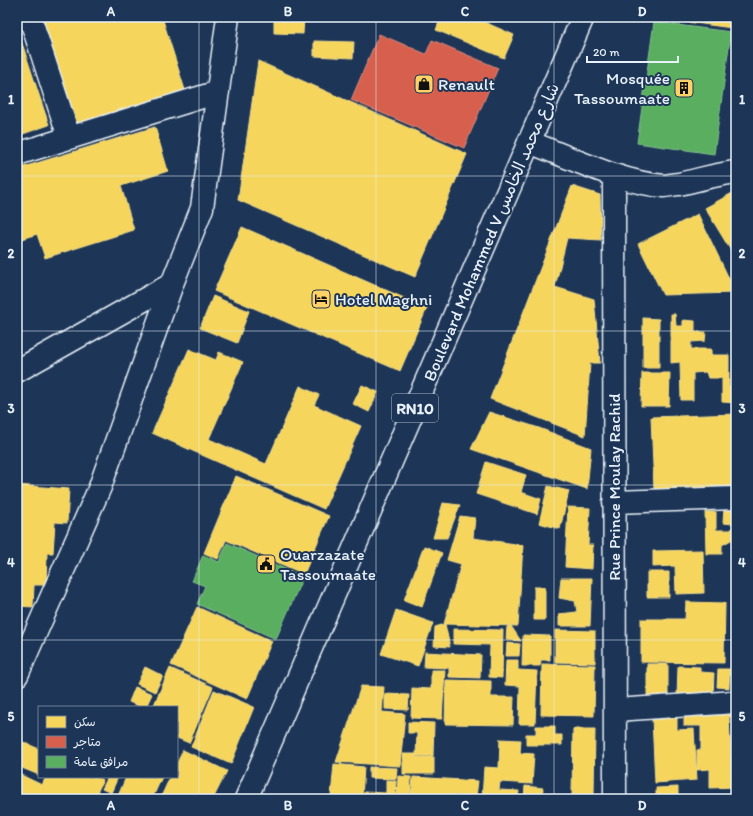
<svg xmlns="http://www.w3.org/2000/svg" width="753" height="816" viewBox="0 0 753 816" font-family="Itim,'Playpen Sans Arabic',sans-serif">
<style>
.homes{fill:#f6d55c;stroke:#f2dd8b}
.shops{fill:#d6604d;stroke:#db8c80}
.public{fill:#5aae61;stroke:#85c28e}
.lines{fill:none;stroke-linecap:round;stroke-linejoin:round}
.minor-casing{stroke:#e8f1f8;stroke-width:25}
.major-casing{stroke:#e8f1f8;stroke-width:25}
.minor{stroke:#1d3557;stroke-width:22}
.major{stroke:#1d3557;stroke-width:22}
.grid{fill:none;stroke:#e8f1f8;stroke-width:1;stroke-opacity:0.55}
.labels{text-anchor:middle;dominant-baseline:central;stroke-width:4;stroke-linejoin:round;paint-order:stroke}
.shield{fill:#1d3557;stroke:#abb9c8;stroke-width:1}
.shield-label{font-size:16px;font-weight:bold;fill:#e8f1f8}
.poi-label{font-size:17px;fill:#e8f1f8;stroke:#1d3557;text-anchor:start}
.street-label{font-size:17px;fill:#e8f1f8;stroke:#1d3557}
.neatline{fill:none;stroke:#e8f1f8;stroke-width:1.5}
.grid-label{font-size:13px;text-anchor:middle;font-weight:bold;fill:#e8f1f8}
</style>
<rect width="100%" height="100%" fill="#1d3557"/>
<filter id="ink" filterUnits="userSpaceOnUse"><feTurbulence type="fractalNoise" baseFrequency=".025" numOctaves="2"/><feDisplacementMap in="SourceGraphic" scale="8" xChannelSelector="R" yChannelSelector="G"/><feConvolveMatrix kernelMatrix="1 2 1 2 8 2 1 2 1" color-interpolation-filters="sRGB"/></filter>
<g filter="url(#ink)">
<path class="homes" d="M41,17H162L185,90L75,125Z
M274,17L304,18L303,34L274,33Z
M441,17H473L514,35L504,58L436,30Z
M658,17H734L732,28L658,18Z
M17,28L49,125L17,136Z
M314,41L354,42L353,58L314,56Z
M258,61L467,154L415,277L238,200Z
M155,127L168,171L121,186L134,230L45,258L37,234L17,241V169Z
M572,186L600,195L601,240L567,238L555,287L594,299L600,363H590L585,436L490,399Z
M736,191V259L705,208Z
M698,214L736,293L663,295L638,244Z
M242,227L427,308L400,371L214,291Z
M213,296L249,311L237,343L200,328Z
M671,314H675L676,326H683V320L695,321V332H706L705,341L691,342V349H711V355H729V387H735V403L722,402V378H708L706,372L693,373V400H681L680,362L671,363Z
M643,318L659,319V368H643Z
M189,349L216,360L219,352L243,362L209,439L266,464L300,386L319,395L314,405L361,426L324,509L152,433Z
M642,373H670L669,406H641Z
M362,385L378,392L369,412L353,404Z
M489,412L539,428L591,448L587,489L471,449Z
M736,414V487L654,490L651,417Z
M486,462L526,475L521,492L541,499L537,514L476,494Z
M236,476L329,516L304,574L226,540L218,559L204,553Z
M17,485L69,489L67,523L55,522L53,553H47L46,585H34L33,607L17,606Z
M548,486L569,491L560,529L539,523Z
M443,503L460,505L447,538H433Z
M568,507L590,508L588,545H593L592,569L565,567Z
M724,509L736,510V540H731L722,545V554H706L705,512H716V530H731L734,524L723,523Z
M460,516L475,518L473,538L523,545L518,626L444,624L461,564L447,560Z
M424,546L442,553L422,607L404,600Z
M703,550L704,593L676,594L675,566L653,567V551Z
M647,572H669V597H647Z
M561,578H592L590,626H559V614L577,612L575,601L559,598Z
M534,587H545V620H534Z
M686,602L725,603L724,663L641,662V619H685Z
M197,607L272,641L247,699L171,665Z
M396,610L433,623L418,666L381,654Z
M445,624L450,647L434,646L435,627Z
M511,626L521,641L506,640L507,627Z
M453,629L503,630L502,678L489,677L490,645L453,644Z
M555,630L595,631V663L555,662Z
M523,635L550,636V660H541L540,666H522Z
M507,643L520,644L519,656H506Z
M425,652L481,655L480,678L449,677V668L424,667Z
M506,660H518V670L537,671L535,724H519L520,686L505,685Z
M542,664L595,665L594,716L541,715Z
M647,664H668V701H647Z
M678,666L700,667V672L714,673L713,698L677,697Z
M145,667L163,676L155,692L137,684Z
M170,668L213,687L189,743L177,738V707H153Z
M718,669H730L729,688L717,687Z
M431,670H445L442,719L411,718L412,688L431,689Z
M446,680L491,681V697H514L513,725L445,724Z
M361,686L384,687L382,712L405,714L400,766L336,762Z
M135,687L152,694L146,707H141L129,702Z
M214,690L254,707L231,764L191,747Z
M385,694L409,695L408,710L385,709Z
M736,708V717H729L732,776H736V787L710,788V769L697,770V750H701V726H684V710Z
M677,716V730L694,729L697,780L655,783L652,718Z
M408,722L434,723L433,756H416L417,733H408Z
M536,726H555V735H562V745H526V734H536Z
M573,729H595L594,795H572Z
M500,739L521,740L520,753L534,754L532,784L500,782L499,790L519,791L518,799H482L484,767L499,768Z
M21,741L39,749V775L17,766V750Z
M183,750L227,771L213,799H160L170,777H177V763Z
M403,754H416V757H434V774H403Z
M334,764L364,767L362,798L331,796Z
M369,767L397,768L396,779L369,778Z
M17,773L42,785L46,777H95L103,780L94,799H17Z
M398,776L411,777L410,799H397Z
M108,777H118L111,793L102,789Z
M126,777H162L152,799H125L118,796Z
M413,777L478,781L476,797L425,794V798L411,797Z
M386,780L396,781L395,799H364V792L386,793Z
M525,786L543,788L542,799H524Z
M678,787V799H656V788Z"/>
<path class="shops" d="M379,34L426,54L432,40L498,68L464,148L351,100Z"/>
<path class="public" d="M654,22L731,32L714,154L637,143Z
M227,543L303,577L276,639L197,604L205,586L192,581L203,555L219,562Z"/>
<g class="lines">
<g class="minor-casing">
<path id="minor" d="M30,17L69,137
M529,142C569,157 621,183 664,186C668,186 674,184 679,184C698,180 717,174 736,172
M17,154L218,92
M614,175L615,799
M17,371L172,284L202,208L228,17
M614,502L736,498
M17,675L100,487L172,284
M615,710L736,702"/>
</g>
<g class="major-casing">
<path id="major" d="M246,799L583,17"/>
</g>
<use href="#minor" class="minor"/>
<use href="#major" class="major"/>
</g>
</g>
<path class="grid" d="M199,17V799M376,17V799M554,17V799M17,176H736M17,331H736M17,485H736M17,640H736"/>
<defs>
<g id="shop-square" transform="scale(1)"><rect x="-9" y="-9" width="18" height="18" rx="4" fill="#ffd166" stroke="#1d3557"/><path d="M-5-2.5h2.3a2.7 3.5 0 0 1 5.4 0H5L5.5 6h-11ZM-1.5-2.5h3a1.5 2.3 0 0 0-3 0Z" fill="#111"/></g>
<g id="building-square" transform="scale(1)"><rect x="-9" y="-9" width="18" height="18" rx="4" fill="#ffd166" stroke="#1d3557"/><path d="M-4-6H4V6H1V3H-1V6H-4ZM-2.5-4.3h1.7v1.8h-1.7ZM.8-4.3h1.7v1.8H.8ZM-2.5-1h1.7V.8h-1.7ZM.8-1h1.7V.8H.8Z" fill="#111"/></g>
<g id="hotel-square" transform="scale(1)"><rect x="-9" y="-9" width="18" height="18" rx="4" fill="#ffd166" stroke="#1d3557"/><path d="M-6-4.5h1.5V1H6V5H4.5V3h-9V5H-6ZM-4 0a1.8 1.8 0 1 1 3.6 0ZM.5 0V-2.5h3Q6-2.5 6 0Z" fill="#111"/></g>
<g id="civic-square" transform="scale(1)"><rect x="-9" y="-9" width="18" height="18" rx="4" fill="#ffd166" stroke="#1d3557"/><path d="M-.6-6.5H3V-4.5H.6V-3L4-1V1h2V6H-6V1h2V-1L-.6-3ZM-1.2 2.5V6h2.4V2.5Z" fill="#111"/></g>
</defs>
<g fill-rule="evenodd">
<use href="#shop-square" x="424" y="84"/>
<use href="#building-square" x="684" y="88"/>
<use href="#hotel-square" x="321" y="299"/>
<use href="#civic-square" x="266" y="564"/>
</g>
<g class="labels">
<rect class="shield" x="392" y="394" width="46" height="28" rx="3"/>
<g class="shield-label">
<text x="415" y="408">RN10</text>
</g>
<g class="poi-label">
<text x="670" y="78" text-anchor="end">Mosquée<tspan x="670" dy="20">Tassoumaate</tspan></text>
<text x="438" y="84">Renault</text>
<text x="335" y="299">Hotel Maghni</text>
<text x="280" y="554">Ouarzazate<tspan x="280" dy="20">Tassoumaate</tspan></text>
</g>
<g class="street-label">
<text transform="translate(491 232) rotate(-67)">Boulevard Mohammed V شارع محمد الخامس</text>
<text transform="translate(614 487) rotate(-90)">Rue Prince Moulay Rachid</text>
</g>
</g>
<rect width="753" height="816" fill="none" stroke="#1d3557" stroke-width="44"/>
<rect x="38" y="706" width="140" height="72" fill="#1d3557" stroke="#6e8097"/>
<rect x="46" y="716" width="20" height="12" fill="#f6d55c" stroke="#6e8097"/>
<text x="74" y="726" font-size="12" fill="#e8f1f8">سكن</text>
<rect x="46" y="736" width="20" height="12" fill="#d6604d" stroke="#6e8097"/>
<text x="74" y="746" font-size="12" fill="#e8f1f8">متاجر</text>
<rect x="46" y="756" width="20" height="12" fill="#5aae61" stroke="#6e8097"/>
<text x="74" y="766" font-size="12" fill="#e8f1f8">مرافق عامة</text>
<path d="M587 56v6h91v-6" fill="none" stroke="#e8f1f8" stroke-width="2"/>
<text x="593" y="56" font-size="12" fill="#e8f1f8" stroke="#1d3557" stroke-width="3" paint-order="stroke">20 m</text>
<rect x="22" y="22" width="709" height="772" class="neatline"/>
<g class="grid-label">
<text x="111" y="16">A</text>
<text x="288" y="16">B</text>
<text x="465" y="16">C</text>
<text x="642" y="16">D</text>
<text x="11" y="104">1</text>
<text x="742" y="104">1</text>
<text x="11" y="258">2</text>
<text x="742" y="258">2</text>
<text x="11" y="413">3</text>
<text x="742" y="413">3</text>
<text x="11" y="567">4</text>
<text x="742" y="567">4</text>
<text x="11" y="721">5</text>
<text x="742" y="721">5</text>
<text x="111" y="810">A</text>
<text x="288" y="810">B</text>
<text x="465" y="810">C</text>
<text x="642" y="810">D</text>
</g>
</svg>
